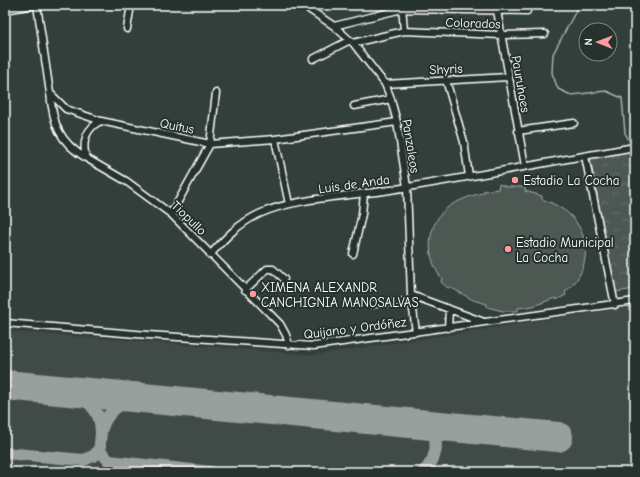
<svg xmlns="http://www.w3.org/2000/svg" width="640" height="477" viewBox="0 0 640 477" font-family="'Comic Neue',sans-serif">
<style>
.built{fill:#404c47}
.forest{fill:url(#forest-crowns);stroke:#a6aca9}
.garden{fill:#4d5853;stroke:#a6aca9}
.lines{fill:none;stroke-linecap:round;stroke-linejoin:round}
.stream{stroke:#abb0ae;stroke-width:1.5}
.taxiway{stroke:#999f9c;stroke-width:12}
.runway{stroke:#999f9c;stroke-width:30}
.minor-casing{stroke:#fff;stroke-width:9}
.minor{stroke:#26332d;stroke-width:6}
.poi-dot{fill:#ff9aa2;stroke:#26332d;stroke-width:1.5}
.labels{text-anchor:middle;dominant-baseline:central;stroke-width:4;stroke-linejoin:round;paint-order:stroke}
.street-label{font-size:13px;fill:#fff;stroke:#26332d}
.poi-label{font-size:13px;fill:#fff;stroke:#26332d;text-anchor:start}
</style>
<defs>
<pattern id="forest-crowns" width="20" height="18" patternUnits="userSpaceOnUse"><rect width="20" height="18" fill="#4d5853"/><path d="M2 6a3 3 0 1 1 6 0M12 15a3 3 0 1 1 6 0" fill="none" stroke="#68716d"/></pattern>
</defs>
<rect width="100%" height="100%" fill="#333f3a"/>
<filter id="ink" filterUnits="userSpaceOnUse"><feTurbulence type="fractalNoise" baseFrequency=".025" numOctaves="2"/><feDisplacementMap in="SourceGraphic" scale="8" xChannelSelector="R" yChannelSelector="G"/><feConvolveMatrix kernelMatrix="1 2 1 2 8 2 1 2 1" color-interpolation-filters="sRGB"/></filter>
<g filter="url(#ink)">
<path class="built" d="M635,306V472H5V331L315,355Z"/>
<path class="forest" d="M634,143L635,289L615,292L589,152Z"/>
<path class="garden" d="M499,184L507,187H525V191L542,196V199C552,203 563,208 571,216C593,239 589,274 565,292L566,295L556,300L555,298L533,306L518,308V311H503L487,307V304L473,300L450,287L448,288L441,282L442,279C425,258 425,222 451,205C460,200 472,195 483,193V191L498,189Z"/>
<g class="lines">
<path class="stream" d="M579,5L553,54L552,73L558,89L571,95L606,91L622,98L625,133L631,144"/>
<path class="taxiway" d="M61,390C82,395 101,407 101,432C101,438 99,444 100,451L109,461L211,472
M101,431C108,407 127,398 150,399
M5,453L84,460L95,455L100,447
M423,472C438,458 439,442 430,425"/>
<path class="runway" d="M5,385L558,437"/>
<g class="minor-casing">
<path id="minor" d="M37,5L50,93L66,109L101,121L210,144L275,139L397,122
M298,5L307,8L334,26L353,43L385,84L390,96L397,122L407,187L411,295L416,332
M402,5L404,31
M496,5L525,166
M5,10L34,5
M334,26L402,9L527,11
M127,29L131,5
M353,43L404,31L501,35L545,34
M313,59L350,40
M446,80L464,142L469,176
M385,84L508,77
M50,93C53,124 59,142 86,158
M354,106L391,99
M101,121C86,128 82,142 86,158L126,181L171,214L280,324L286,335L289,345
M518,131L574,123
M275,139L289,204
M585,156L615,305
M171,214L210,144L216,93
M353,254L362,214L364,194
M210,255C225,238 238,224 259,214C293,198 351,196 390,190C472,177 553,161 635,147
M245,290L267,269H273L284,279
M411,295L484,322
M373,304L412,301
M5,323L148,335L314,346L635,301
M448,328L449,309"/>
</g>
<use href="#minor" class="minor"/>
</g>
</g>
<g class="poi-dot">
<circle cx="515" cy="180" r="4"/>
<circle cx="508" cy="249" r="4"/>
<circle cx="253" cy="294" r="4"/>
</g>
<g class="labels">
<g class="street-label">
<text transform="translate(473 23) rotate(2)">Colorados</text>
<text transform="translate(446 69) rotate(-3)">Shyris</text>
<text transform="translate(521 84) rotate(80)">Pauruhaes</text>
<text transform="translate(177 126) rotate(11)">Quitus</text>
<text transform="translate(411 146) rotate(81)">Panzaleos</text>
<text transform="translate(354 184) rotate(-8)">Luis de Anda</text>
<text transform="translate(189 218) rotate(44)">Tiopullo</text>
<text transform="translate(355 328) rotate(-7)">Quijano y Ordóñez</text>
</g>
<g class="poi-label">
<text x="523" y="180">Estadio La Cocha</text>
<text x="516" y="242">Estadio Municipal<tspan x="516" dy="15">La Cocha</tspan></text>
<text x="261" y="287">XIMENA ALEXANDR<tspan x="261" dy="15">CANCHIGNIA MANOSALVAS</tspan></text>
</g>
</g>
<rect width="640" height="477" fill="none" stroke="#26332d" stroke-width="20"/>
<rect x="10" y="10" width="620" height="457" fill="none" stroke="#fff" stroke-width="1.5" filter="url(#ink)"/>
<g transform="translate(598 42) rotate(271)"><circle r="19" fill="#26332d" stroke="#7d8581"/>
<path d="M0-3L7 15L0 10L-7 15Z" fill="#ff9aa2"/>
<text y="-6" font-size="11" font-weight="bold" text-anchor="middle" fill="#ffffff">N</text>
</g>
</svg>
